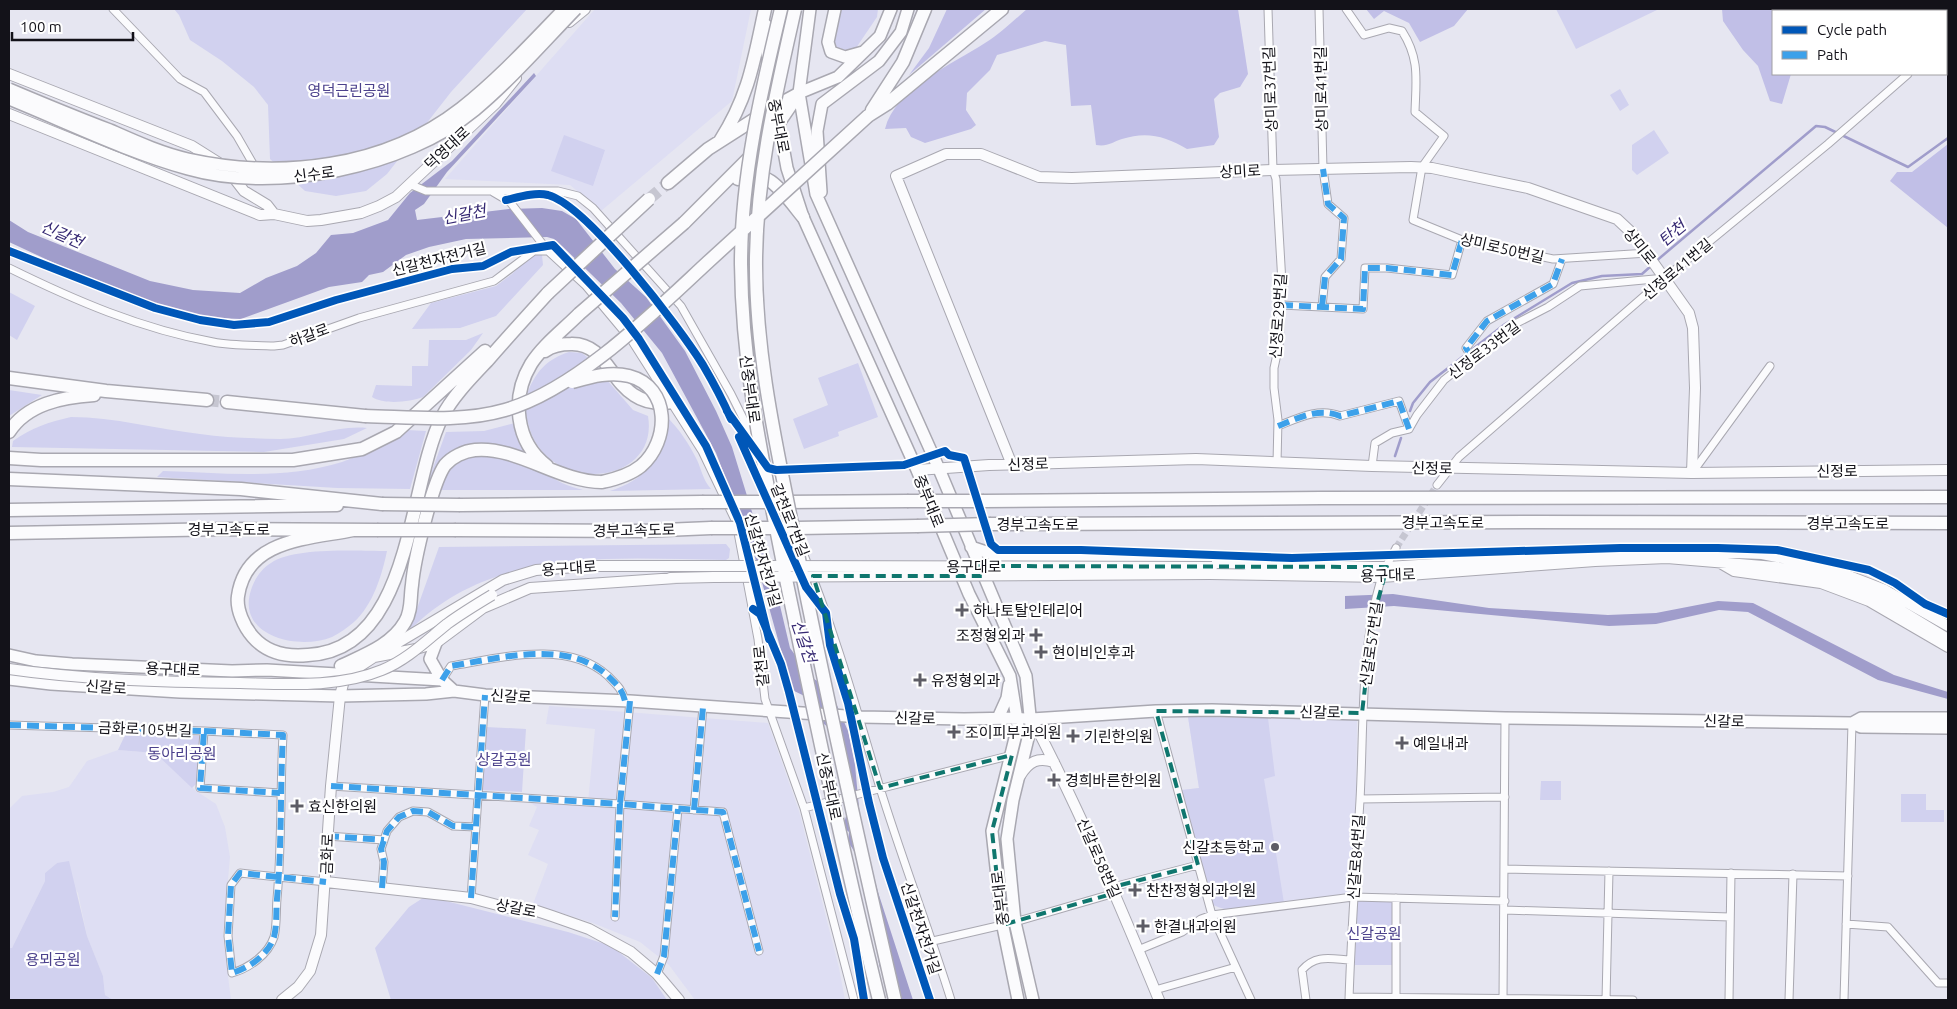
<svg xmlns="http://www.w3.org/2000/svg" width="1957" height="1009" viewBox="0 0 1957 1009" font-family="Ubuntu,'Noto Sans KR',sans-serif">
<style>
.built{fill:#dedef3}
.green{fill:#d1d1ef}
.forest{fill:#c1bfe7}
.water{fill:#a09dcb}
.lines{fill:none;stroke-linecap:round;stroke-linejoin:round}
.stream{stroke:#a09dcb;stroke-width:2.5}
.street-tunnel{stroke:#c6c6d1;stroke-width:7;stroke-dasharray:7 3.5;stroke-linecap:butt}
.highway-tunnel{stroke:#c6c6d1;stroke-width:12;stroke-dasharray:12 6;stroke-linecap:butt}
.street-casing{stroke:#a9a8b1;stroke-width:9}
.secondary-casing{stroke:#a9a8b1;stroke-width:12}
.primary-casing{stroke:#a9a8b1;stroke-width:14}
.highway-casing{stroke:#a9a8b1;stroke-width:15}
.street{stroke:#fbfbfd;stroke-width:7}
.secondary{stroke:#fbfbfd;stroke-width:10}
.primary{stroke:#fbfbfd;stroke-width:11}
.highway{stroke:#fbfbfd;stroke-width:12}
.secondary-bridge-casing{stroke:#a9a8b1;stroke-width:12;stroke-linecap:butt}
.primary-bridge-casing{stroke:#a9a8b1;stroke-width:14;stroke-linecap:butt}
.highway-bridge-casing{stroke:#a9a8b1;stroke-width:15;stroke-linecap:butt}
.secondary-bridge{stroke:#fbfbfd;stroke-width:10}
.primary-bridge{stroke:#fbfbfd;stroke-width:11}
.highway-bridge{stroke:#fbfbfd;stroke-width:12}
.quiet{stroke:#3da1ea;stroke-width:6;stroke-dasharray:12 6;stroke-linecap:butt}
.cycleway-casing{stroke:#fff;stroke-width:11}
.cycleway{stroke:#0057b8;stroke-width:8}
.marked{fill:none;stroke:#0f766e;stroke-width:4;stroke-dasharray:10 6;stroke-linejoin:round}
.poi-dot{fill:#5d5c65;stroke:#fff;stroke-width:2}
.labels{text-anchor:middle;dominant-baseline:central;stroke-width:4.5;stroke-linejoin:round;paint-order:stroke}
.street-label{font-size:15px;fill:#131219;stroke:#fff}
.park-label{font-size:15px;fill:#4b418c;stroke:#fff}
.poi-label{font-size:15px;fill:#131219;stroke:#fff;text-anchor:start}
.water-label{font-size:16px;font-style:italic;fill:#352872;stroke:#fff}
</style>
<rect width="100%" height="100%" fill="#e6e6f1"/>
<path class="built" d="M595,9H751L732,101L601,211L570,185L445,179Z
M549,706L768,723L799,811L839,968L845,1000H695L669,965L640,942L593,923L533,904L548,864L528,855L539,830L529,826L537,807L524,799L588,802L595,729L546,724Z
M1188,717L1357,720L1356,800L1350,893L1284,903L1220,908L1213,905L1182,790L1199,788Z
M118,750L155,753L196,791L216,804L225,827L230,857L223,936L231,1000H113L105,995L103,976L87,936L78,893L57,863L45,873V881L12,948H9V809L22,796L53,792L69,787L87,761Z"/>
<path class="green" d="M174,9H527L451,92L387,174L366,191L336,196L305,191L270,159L268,105L254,87L222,61L190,40L179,15Z
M835,9H878L877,17L856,48L841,52L830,48Z
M1556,9H1659L1576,49Z
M1620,89L1629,105L1620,111L1610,95Z
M1654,130L1669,153L1637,175L1632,170V145Z
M564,135L605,150L593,186L551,171Z
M533,253L542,255L543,265L496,316L460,328L412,329L431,303L496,286L512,274Z
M9,292L35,306L17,340L9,335Z
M483,333L471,350L423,397C410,402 384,405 372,397L376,385L412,386V366H428L429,340H466Z
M569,352L582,353L587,357L633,410L648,416C660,487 545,497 528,423C525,411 524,400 529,389C538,369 548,359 569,352Z
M858,363L878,417L838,432L839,436L804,449L793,419L828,405L818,378Z
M9,390L42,395L9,416Z
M71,417C115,417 156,429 200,434C226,438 254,438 280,439C309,439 337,425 367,428L344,439L264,452L12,447L13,441C31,428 49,422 71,417Z
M667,417C680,430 689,444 697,460C702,471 703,480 711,489L610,491C644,480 670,455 667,417Z
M515,423C536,461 539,479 583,490H425L446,432L484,431Z
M407,430L426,431L410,489L337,488L157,477L163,471C222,473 285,480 342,462C365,454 386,441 407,430Z
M726,544L730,549L729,558L726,560C616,559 493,545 409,631L439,547Z
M387,551C382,575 373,605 354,622C347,628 340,633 332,637C298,651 236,636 251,590C254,580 261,569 271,563C294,547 358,551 387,551Z
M1188,717L1268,718L1275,776L1264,779L1284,903L1227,910L1213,905L1182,790L1199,788Z
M486,727L526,729L522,792L482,790Z
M126,733L201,736L197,783L192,788L155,753L118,750Z
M1541,781H1561V800H1540Z
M1901,794H1926V810H1944V822H1901Z
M69,861L87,936L103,976L105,995L113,1000H9V948H12L45,881V873L57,863Z
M426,896L568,932L611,946L652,978L667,1000H391L375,948L409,907Z
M1356,899L1393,901L1394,965H1355Z"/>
<path class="forest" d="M947,9H986L909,75L929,48Z
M1027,9H1238L1248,74L1240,87L1220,93L1214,99L1219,137L1214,145L1187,149C1166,136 1146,131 1122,139C1112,142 1108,147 1096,145L1091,105L1071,106L1066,45L1045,41L997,55L990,70L967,93L966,110L976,125L971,129L925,143L911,137L906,128L885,129C895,88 953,64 985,43C1000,34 1014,20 1027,9Z
M1366,9H1468L1454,26L1420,42L1409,23L1384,11L1374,19Z
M1722,9H1871L1869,11H1773V74H1791L1782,104L1770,101L1758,66L1743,50L1723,21Z
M1948,144V228L1890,181L1897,172H1912Z"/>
<path class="water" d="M534,73L536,76L447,172L424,204L415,210L417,220L509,209L542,208L562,211L576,219L615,269L646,297L685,351L716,411L732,447L777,593L790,648L811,677L830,689L848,731L855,765L861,829L878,892L913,1000H897L889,971L880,968C875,941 866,859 848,843L849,832L843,827L848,809L829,728L819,720L813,700L792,690L753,550L716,453L662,353L621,303L562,246L554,239L547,237L466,239L429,247L406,255L383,272L369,275L362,282L329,287L241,319L194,317L136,301L9,242V220L28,232L150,281L193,290L240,293L266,278L297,266L316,253L331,235L353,233L388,220L410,193L452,161Z
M1393,594L1489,608L1608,615L1656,613L1718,601L1753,603L1894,675L1948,692V699L1878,680L1748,612L1719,610L1656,624L1609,626L1394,606L1345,609V596Z"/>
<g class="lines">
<path class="stream" d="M1655,262L1816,126L1825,127L1908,167L1948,138
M1410,411L1413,403L1430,382L1505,324L1572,283L1602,276L1642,274L1651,266
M1395,456L1401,438"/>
<path class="street-tunnel" d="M1396,548L1437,485"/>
<path class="highway-tunnel" d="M649,199L668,183
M207,400L227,402"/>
<g class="street-casing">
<path id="street" d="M113,9L180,79L204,92L237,136L256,169
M1268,9L1273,170L1276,179L1282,283L1279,345L1274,368V388L1278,420L1277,463
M1319,9L1323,169L1328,204L1344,218L1341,259L1325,277L1322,307
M1346,9L1364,35L1389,28L1402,31C1420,59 1416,80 1415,112L1444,136L1422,167L1413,220L1462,240L1553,259L1648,253
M1946,40L1948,38
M1946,55L1948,57
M409,184L426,191H558L578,196L593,208L681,306L731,394L756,444
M493,192L510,202L548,251L586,286L632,341L702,451L736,522L758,639L765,699L804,808L854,1000
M9,268C74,300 141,329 213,342C232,346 254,345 274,346L283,345L359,318L494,281L534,251H548
M1281,305L1363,309L1365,268H1387L1452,275L1462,240
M1472,358L1466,348L1487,321L1553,284L1562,259
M1278,426C1298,418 1319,407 1340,416L1399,401L1409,429
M1372,466L1375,443L1392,433L1409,429L1417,415L1444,380L1513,325L1548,307L1580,286L1665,278
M769,471L783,505
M1692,473L1770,366
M1437,485L1459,457L1665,278L1828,144L1908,74
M802,550C834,628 856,707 880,788C902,859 929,929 951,1000
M442,680L451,666C500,658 568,639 608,676C617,685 622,689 625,701
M630,701L620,804L723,812L759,951
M1156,711L1212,915L1251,1000
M9,725L204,731L200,788L280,793
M204,731L283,735C280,789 282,844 277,899C276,910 277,926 274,937C268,955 249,968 232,973L228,936L231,885L240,873L326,882
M331,786L620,804L615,917
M1360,799L1505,797
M804,808L1012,755
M694,810L703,707
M327,836L384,840
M1505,869L1848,876
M1113,887L1198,865
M382,888L384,862L381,849L387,831L399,817L413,811L428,812L453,826L476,827
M471,898L485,695
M1505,910L1730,917
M1846,924L1888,927L1938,983H1948
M933,941L1015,922L1115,893
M1138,950L1182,932L1201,919L1212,915L1353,897L1505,901
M657,974L664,956L678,809
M1155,990L1236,967
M1349,997L1633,1000
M1396,997V898
M1306,1000L1302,970C1316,954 1331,959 1350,960
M1349,1000C1351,933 1356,867 1360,800C1364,727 1360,650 1381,579C1384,568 1391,558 1396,548
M1503,1000L1505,718
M1606,1000L1609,871
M1729,1000L1731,873
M1789,1000L1793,874
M1844,1000L1852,723"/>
</g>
<g class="secondary-casing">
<path id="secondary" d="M569,22L585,9
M9,74L192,146L219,163
M9,114L260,215L274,214L307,221L321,220L361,213L379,206L396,197L496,103L516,78
M230,173L244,191L267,205L274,214
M1012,465L896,176L946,154H981L1039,177L1072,178L1273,170L1411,167L1432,168L1528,188L1617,219L1633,234L1689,313L1693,328L1695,388L1692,473
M917,470L989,465L1196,459L1372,466L1692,473L1948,470
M1722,564L1734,571L1821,583L1869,601L1948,647
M1250,567H1387L1658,550L1762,554L1823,566L1885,590L1948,626
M1210,574L1382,577L1595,561L1667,558L1775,567L1823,575L1872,593L1948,639
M670,578L714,577
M382,652L503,580L536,570L589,566H714
M1018,718L1032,719C1080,811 1120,905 1159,1000
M1020,776C1029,761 1038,757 1054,762
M326,882L471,898L516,910L531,909L552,916L589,929L631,952L657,974L679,1000
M282,1000L298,987L310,971L321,935L331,786L340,696L345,676L374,657L416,649L436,643L483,608L530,588L676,578"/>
</g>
<g class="primary-casing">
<path id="primary" d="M810,9L799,93L816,194L939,469L1026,676L1031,726L1013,800L1007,839L1015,922L1033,1000
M835,9L828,42L831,52L845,57L863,52
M766,25L765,40L774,101
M775,106L799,93L838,77L880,36L891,9
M778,119L787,168L803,217L917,470L969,594L1010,676L1018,726L992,831L1002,922L1018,1000
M821,192L817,131L822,104L879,61L901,32L908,9
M971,547L1004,558L1242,563L1257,567
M436,643L430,659L442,680
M9,655L36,661L72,664L232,671L267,670L442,680L454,691
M9,679L51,684L180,692L340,696L426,694L454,691L485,695L630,701L861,717L964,719L1018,718
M998,718L1007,698L1009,685
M1032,719L1156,711L1212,710L1505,718L1852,723L1861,727L1948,728
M1852,723L1861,718H1948"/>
</g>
<g class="highway-casing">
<path id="highway" d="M872,110L903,62L925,9
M868,116L887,104L1002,9
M720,141C749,96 754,60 765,9
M738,179C765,162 788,199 803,217
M668,183L708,149L775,106
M684,223L767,140L799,93
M545,351C553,345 561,344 571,344C604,343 610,380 634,395C646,403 659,404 672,402
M9,378L106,391L207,400
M227,402L365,416
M9,432C27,404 62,397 94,395
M9,458L41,460H293L362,449L396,432L485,351
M547,466C515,442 511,397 531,364C543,345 563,330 579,314
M9,479L241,489L382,504
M984,501L1321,498L1948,497
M786,502L907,501
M460,505L702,502
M9,510L337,505
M991,524L1532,522L1948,523
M797,528L917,526
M353,530C308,539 246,539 238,596C236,609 244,627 253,637C267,653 288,657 308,655C413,650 407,487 442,417C453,396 471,378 487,361C507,338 527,316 548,293
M456,530L641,531L711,528
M9,533L228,529L377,530
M341,666C364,655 392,645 405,622C412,611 410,597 412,585C414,561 432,483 445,465C452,457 464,451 475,450C517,446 559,482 602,482"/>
</g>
<use href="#street" class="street"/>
<use href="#secondary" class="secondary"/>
<use href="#primary" class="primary"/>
<use href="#highway" class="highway"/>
<g class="secondary-bridge-casing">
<path id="secondary-bridge" d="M714,566L1212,567
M714,577L1210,574
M9,669C85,680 163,682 240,683C286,684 339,688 382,670C407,660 427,640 447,624C462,613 477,604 492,595"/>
</g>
<g class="primary-bridge-casing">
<path id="primary-bridge" d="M9,89C42,103 76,117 110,130C135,141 161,153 188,159C280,179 384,168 461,108C499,78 531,43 564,9
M9,99C68,123 127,152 188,169C275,194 405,168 475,110C511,80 543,43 576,9"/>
</g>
<g class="highway-bridge-casing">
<path id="highway-bridge" d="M781,9C761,92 741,177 741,264C742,376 766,475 787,584C816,723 845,862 879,1000
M795,9C776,93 757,172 756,259C755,358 779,457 798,554C828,703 861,852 895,1000
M548,293L649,199
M579,314L684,223
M572,382C590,377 610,371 629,376C671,387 670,441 641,466C630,475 616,479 602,482
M365,416C411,417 460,423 505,410C576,390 654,312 708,262C762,213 815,164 868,116
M907,501H984
M702,502H776
M382,504L460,505
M917,526L991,524
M711,528H783
M377,530H456"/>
</g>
<use href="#secondary-bridge" class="secondary-bridge"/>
<use href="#primary-bridge" class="primary-bridge"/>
<use href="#highway-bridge" class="highway-bridge"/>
<path class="quiet" d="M1281,305L1363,309L1365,268H1387L1452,275L1462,240
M1322,307L1325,277L1341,259L1344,218L1328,204L1323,169
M1472,358L1466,348L1487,321L1553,284L1562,259
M1278,426C1298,418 1319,407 1340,416L1399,401L1409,429
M442,680L451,666C500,658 568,639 608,676C617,685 622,689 625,701
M630,701L620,804L723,812L759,951
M9,725L204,731L200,788L280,793
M204,731L283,735C280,789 282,844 277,899C276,910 277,926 274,937C268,955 249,968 232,973L228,936L231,885L240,873L326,882
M331,786L620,804L615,917
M694,810L703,707
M327,836L384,840
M382,888L384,862L381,849L387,831L399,817L413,811L428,812L453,826L476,827
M471,898L485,695
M657,974L664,956L678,809"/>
<g class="cycleway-casing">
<path id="cycleway" d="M506,200C519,197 535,192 548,195C588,206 679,327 703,365C713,382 723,401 731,419
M9,251L155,308L200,320L234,325L269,322L336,300L452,269L483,266L511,252L553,245L623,318L639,339L706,446L740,523L769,639
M727,411L768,468L776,470L904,465L945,451L949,455L964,458L991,544L998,550H1081L1292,558L1620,548H1718L1777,550L1869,570L1895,583L1925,604L1948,614
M739,437L806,587L826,613L830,645L848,703L869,803L883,858L930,1000
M753,609L760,614L781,664L789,692L840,894L854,939L864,1000"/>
</g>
<use href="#cycleway" class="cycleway"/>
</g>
<path class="marked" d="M979,566L1387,567L1373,619L1362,713L1156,711L1198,865L1113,887L1115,893L1002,925L992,831L1012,755L880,788L813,576H983Z"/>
<g class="poi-dot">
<path d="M959.5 602.5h5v5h5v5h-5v5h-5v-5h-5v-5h5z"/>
<path d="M1033.5 627.5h5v5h5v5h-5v5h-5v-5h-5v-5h5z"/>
<path d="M1038.5 644.5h5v5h5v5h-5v5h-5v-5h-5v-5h5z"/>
<path d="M917.5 672.5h5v5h5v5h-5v5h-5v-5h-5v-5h5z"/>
<path d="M951.5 724.5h5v5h5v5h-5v5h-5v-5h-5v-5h5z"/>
<path d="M1070.5 728.5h5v5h5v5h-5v5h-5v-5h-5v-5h5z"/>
<path d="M1399.5 735.5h5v5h5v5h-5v5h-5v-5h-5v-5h5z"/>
<path d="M1051.5 772.5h5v5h5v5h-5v5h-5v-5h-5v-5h5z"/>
<path d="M294.5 798.5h5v5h5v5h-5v5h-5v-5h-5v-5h5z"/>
<circle cx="1275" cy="847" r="5"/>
<path d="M1132.5 882.5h5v5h5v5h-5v5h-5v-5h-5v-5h5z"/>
<path d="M1140.5 918.5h5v5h5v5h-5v5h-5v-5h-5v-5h5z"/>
</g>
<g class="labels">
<g class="street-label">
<text transform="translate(1270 89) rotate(-92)">상미로37번길</text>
<text transform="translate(1321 89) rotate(-91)">상미로41번길</text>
<text transform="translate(779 126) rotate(79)">중부대로</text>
<text transform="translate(447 148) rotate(-43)">덕영대로</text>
<text transform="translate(1240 171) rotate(-3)">상미로</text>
<text transform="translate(314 174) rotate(-7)">신수로</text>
<text transform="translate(1640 246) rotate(51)">상미로</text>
<text transform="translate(1502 248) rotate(13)">상미로50번길</text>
<text transform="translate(439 259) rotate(-14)">신갈천자전거길</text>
<text transform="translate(1677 269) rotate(-40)">신정로41번길</text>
<text transform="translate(1278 316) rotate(-86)">신정로29번길</text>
<text transform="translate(309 335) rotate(-20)">하갈로</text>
<text transform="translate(1484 350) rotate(-37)">신정로33번길</text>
<text transform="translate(750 389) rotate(82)">신중부대로</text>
<text transform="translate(1028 464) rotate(-2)">신정로</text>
<text transform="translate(1432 468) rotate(1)">신정로</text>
<text transform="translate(1837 471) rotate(-1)">신정로</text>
<text transform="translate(929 501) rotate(68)">중부대로</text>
<text transform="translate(790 520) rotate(68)">갈천로7번길</text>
<text x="1443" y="522">경부고속도로</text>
<text x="1848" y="523">경부고속도로</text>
<text x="1038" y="524">경부고속도로</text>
<text x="229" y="529">경부고속도로</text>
<text transform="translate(634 530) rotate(-1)">경부고속도로</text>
<text transform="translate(763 560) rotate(74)">신갈천자전거길</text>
<text x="974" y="566">용구대로</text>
<text transform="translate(569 568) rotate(-4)">용구대로</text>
<text transform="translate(1388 575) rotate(-2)">용구대로</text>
<text transform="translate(1371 644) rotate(-82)">신갈로57번길</text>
<text transform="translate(761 666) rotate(-96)">갈천로</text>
<text transform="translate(173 669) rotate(2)">용구대로</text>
<text transform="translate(106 687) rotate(4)">신갈로</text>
<text transform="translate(511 696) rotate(3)">신갈로</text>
<text transform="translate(1320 712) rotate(1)">신갈로</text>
<text transform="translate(915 718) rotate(1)">신갈로</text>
<text transform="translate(1724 721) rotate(1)">신갈로</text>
<text transform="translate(145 729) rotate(2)">금화로105번길</text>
<text transform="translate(829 786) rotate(78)">신중부대로</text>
<text transform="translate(327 854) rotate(-88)">금화로</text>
<text transform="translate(1356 857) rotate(-86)">신갈로84번길</text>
<text transform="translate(1099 858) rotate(66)">신갈로58번길</text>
<text transform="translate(1000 898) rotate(-97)">중부대로</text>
<text transform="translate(516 908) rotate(11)">상갈로</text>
<text transform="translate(921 928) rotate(72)">신갈천자전거길</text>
</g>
<g class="park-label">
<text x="349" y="90">영덕근린공원</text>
<text x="182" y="753">동아리공원</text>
<text x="504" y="759">상갈공원</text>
<text x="1374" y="933">신갈공원</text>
<text x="53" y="959">용뫼공원</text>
</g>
<g class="poi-label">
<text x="973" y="610">하나토탈인테리어</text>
<text x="1025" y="635" text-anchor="end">조정형외과</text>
<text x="1052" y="652">현이비인후과</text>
<text x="931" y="680">유정형외과</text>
<text x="965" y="732">조이피부과의원</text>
<text x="1084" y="736">기린한의원</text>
<text x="1413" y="743">예일내과</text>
<text x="1065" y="780">경희바른한의원</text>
<text x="308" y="806">효신한의원</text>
<text x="1265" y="847" text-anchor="end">신갈초등학교</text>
<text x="1146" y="890">찬찬정형외과의원</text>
<text x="1154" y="926">한결내과의원</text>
</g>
<g class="water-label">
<text transform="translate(464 214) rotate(-11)">신갈천</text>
<text transform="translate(1672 233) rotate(-40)">탄천</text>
<text transform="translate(62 234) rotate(24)">신갈천</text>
<text transform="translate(804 641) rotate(71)">신갈천</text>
</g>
</g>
<rect width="1957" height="1009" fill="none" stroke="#131219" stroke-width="20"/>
<rect x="1772" y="10" width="175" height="65" fill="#ffffff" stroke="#a1a0a3"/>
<rect x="1782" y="26" width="25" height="8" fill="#0057b8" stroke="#a1a0a3"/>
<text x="1817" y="35" font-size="15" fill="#131219">Cycle path</text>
<rect x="1782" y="51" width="25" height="8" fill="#3da1ea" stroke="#a1a0a3"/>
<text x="1817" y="60" font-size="15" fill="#131219">Path</text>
<path d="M12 32v8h121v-8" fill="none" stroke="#131219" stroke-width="2.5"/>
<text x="20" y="32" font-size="15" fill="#131219" stroke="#ffffff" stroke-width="4" paint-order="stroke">100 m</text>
</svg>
